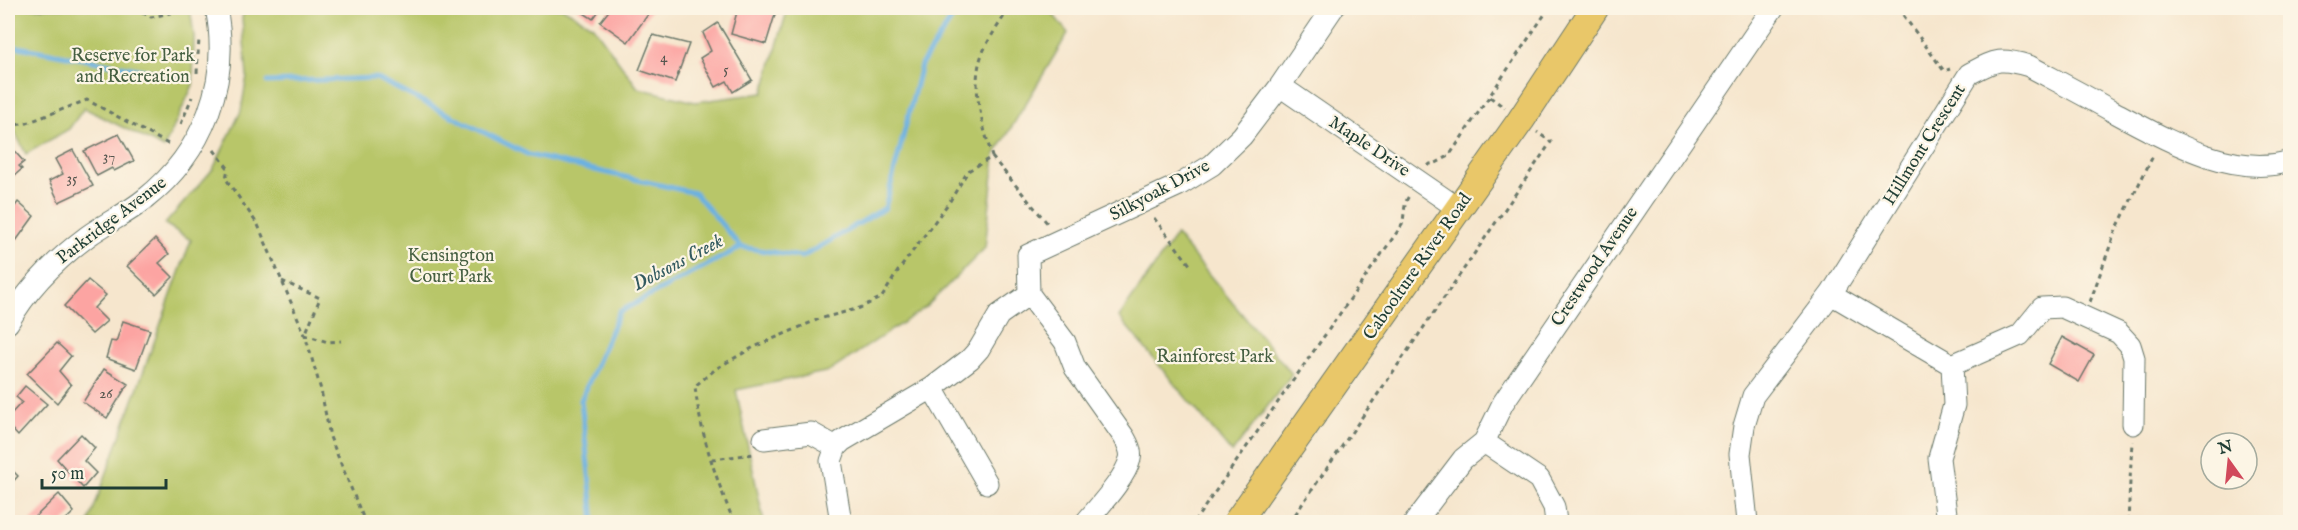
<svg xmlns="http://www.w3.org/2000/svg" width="2298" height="530" viewBox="0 0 2298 530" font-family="'IM FELL English',serif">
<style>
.green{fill:#b8c669;stroke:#6c824e;stroke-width:1.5}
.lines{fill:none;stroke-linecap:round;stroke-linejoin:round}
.stream{stroke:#6bb1e2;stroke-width:5}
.building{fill:#fca4a2}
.minor-casing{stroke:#6a786a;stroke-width:23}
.major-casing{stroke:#6a786a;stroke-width:29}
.path{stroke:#6a786a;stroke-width:3;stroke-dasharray:4.5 4.5;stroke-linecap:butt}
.minor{stroke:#fff;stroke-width:21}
.major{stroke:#e9c769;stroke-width:27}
.labels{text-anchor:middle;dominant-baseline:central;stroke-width:4.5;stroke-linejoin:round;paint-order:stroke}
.number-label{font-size:15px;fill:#565750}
.park-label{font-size:18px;fill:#455f41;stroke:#fcf5e5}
.street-label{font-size:18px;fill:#1f3d34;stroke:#fcf5e5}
.water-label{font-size:20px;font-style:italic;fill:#325a60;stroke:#fcf5e5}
</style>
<rect width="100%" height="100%" fill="#fcf5e5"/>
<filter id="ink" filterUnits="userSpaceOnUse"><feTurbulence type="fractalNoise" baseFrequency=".0167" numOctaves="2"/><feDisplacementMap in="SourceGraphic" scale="12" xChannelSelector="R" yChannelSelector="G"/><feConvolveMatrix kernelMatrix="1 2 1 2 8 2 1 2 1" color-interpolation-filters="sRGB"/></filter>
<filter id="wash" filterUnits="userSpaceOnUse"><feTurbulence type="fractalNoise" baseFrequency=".008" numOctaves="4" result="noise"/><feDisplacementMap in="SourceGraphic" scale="24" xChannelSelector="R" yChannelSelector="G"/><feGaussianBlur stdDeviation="1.35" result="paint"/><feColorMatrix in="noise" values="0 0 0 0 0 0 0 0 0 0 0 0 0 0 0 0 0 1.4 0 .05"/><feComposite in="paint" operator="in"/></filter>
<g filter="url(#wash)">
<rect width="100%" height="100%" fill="#f6e6cd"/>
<path class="green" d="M8,8H148L152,10L158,8H190L194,36L193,85L164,148L84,108L69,129L26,154L14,130L8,131Z
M245,8H563L593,26L638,88L695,102L763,93L788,8H1048L1068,33L995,155L985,248L926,307L830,371L736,390L764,522H89L191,240L165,224L213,169L241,111L247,76L242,18Z
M1176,235L1292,374L1232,453L1119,317Z"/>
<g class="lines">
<path class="stream" d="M8,45L190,79
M267,82L376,78L529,155L695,193L741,247
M594,522L581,400L619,312L741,247L802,257L885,208L921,65L959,8"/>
</g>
<g id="blocks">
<path class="building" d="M576,8H601L593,19Z
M611,8H650L652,9L628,42L600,22Z
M738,8H777L766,44L731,34Z
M718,23L752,80L733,92L727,81L716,87L700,58L711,51L703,33Z
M653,35L689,44L675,82L639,70Z
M119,134L134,161L114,171L112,168L97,176L84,151Z
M10,146L24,162L19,166L22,169L8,181V148Z
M73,150L93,186L59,202L49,181L63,174L55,159Z
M18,202L34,216L8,252V216Z
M155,239L169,254L159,263L173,277L156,294L127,266Z
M88,280L106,295L94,308L107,321L92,334L64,306Z
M123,321L150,330L136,369L106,358L111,341L116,342Z
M2062,337L2094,355L2079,382L2048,364Z
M57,343L71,356L59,371L71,385L57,403L27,374Z
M104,369L128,384L107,418L83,402Z
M25,386L47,404L18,436L8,425V417L22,402L16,397Z
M81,434L95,448L84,461L96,473L83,488L57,459Z
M8,466L18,476L8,487Z
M59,494L74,512L63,522H30Z"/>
</g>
</g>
<g filter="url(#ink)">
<use href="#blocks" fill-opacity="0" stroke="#6a786a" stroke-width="1.5"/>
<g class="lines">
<g class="minor-casing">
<path id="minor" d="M1280,86L1459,209
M1029,294L1028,255L1179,185L1212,165L1242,136L1280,86L1333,8
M1831,294L1952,365L1954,405L1939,458L1947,522
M8,323C27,289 56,260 88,236C106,223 128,213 145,199C204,152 231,81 216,8
M1952,365L2020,335L2042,308L2062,307L2119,333L2130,345L2134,358L2133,424
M932,388L987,483
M764,439L811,433L836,447
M1484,442L1539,479L1554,507L1556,522
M841,522L831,461L836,447L842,441L932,388L970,359L979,349L999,315L1029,294L1065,342L1075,368L1124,437C1128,444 1132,451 1130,459C1125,479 1099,506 1086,522
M1415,522L1463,459L1484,442L1503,403L1773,8
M1747,522L1740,454L1744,426L1753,396L1831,294L1969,74C1996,60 1999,57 2029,66C2057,81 2086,96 2114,112C2164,138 2232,179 2290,161"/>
</g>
<g class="major-casing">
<path id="major" d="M1237,522L1521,120L1595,8"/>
</g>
<path class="path" d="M29,8L41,10L47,8
M134,8L151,17L195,8
M1898,8L1944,71L1950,69
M197,73L199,38
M1490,97L1505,108
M181,124L192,97
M8,126L27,123L87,100L170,145
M214,150L228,168L226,179L258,225L305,335L321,390L330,437L365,522
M992,157L1048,224
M1428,166L1430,164L1436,163L1449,156L1549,8
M1154,218L1191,266
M282,281L320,298L305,335L328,342L341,341
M2090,302L2115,232L2154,154
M712,459L755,454
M734,522C716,479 700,433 695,386L717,368L754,347L819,319L860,308L882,297L898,271L950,201L968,171L992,157C983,125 969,84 983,52C990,36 1001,22 1009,8
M1194,522L1402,225C1405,215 1403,204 1409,196
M1290,522L1551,142L1537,132
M2128,522L2132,441"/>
<use href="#minor" class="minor"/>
<use href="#major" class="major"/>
</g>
</g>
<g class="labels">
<g class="number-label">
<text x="664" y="57">4</text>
<text x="726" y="69">5</text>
<text x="109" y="156">37</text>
<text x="72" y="178">35</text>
<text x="106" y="393">26</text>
</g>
<g class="park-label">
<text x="133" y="56">Reserve for Park<tspan x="133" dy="21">and Recreation</tspan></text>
<text x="451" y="256">Kensington<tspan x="451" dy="21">Court Park</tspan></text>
<text x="1215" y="357">Rainforest Park</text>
</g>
<g class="street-label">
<text transform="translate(1925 145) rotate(-58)">Hillmont Crescent</text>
<text transform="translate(1369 147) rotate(34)">Maple Drive</text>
<text transform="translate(1160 191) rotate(-28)">Silkyoak Drive</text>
<text transform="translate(112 221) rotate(-37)">Parkridge Avenue</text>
<text transform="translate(1418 267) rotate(-55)">Caboolture River Road</text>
<text transform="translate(1595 267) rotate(-56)">Crestwood Avenue</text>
</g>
<g class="water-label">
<text transform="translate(678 263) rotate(-28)">Dobsons Creek</text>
</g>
</g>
<rect width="2298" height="530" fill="none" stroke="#fcf5e5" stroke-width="30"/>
<g transform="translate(2229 461) rotate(345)"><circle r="28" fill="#fcf5e5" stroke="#a4ab9e" stroke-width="1.5"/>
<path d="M0-4.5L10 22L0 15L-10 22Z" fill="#d1495b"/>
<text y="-9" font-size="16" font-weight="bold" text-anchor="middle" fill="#1f3d34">N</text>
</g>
<path d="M42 479v9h124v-9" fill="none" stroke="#1f3d34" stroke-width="3"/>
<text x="51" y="479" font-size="18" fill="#1f3d34" stroke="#fcf5e5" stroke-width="4.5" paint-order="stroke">50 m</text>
</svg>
